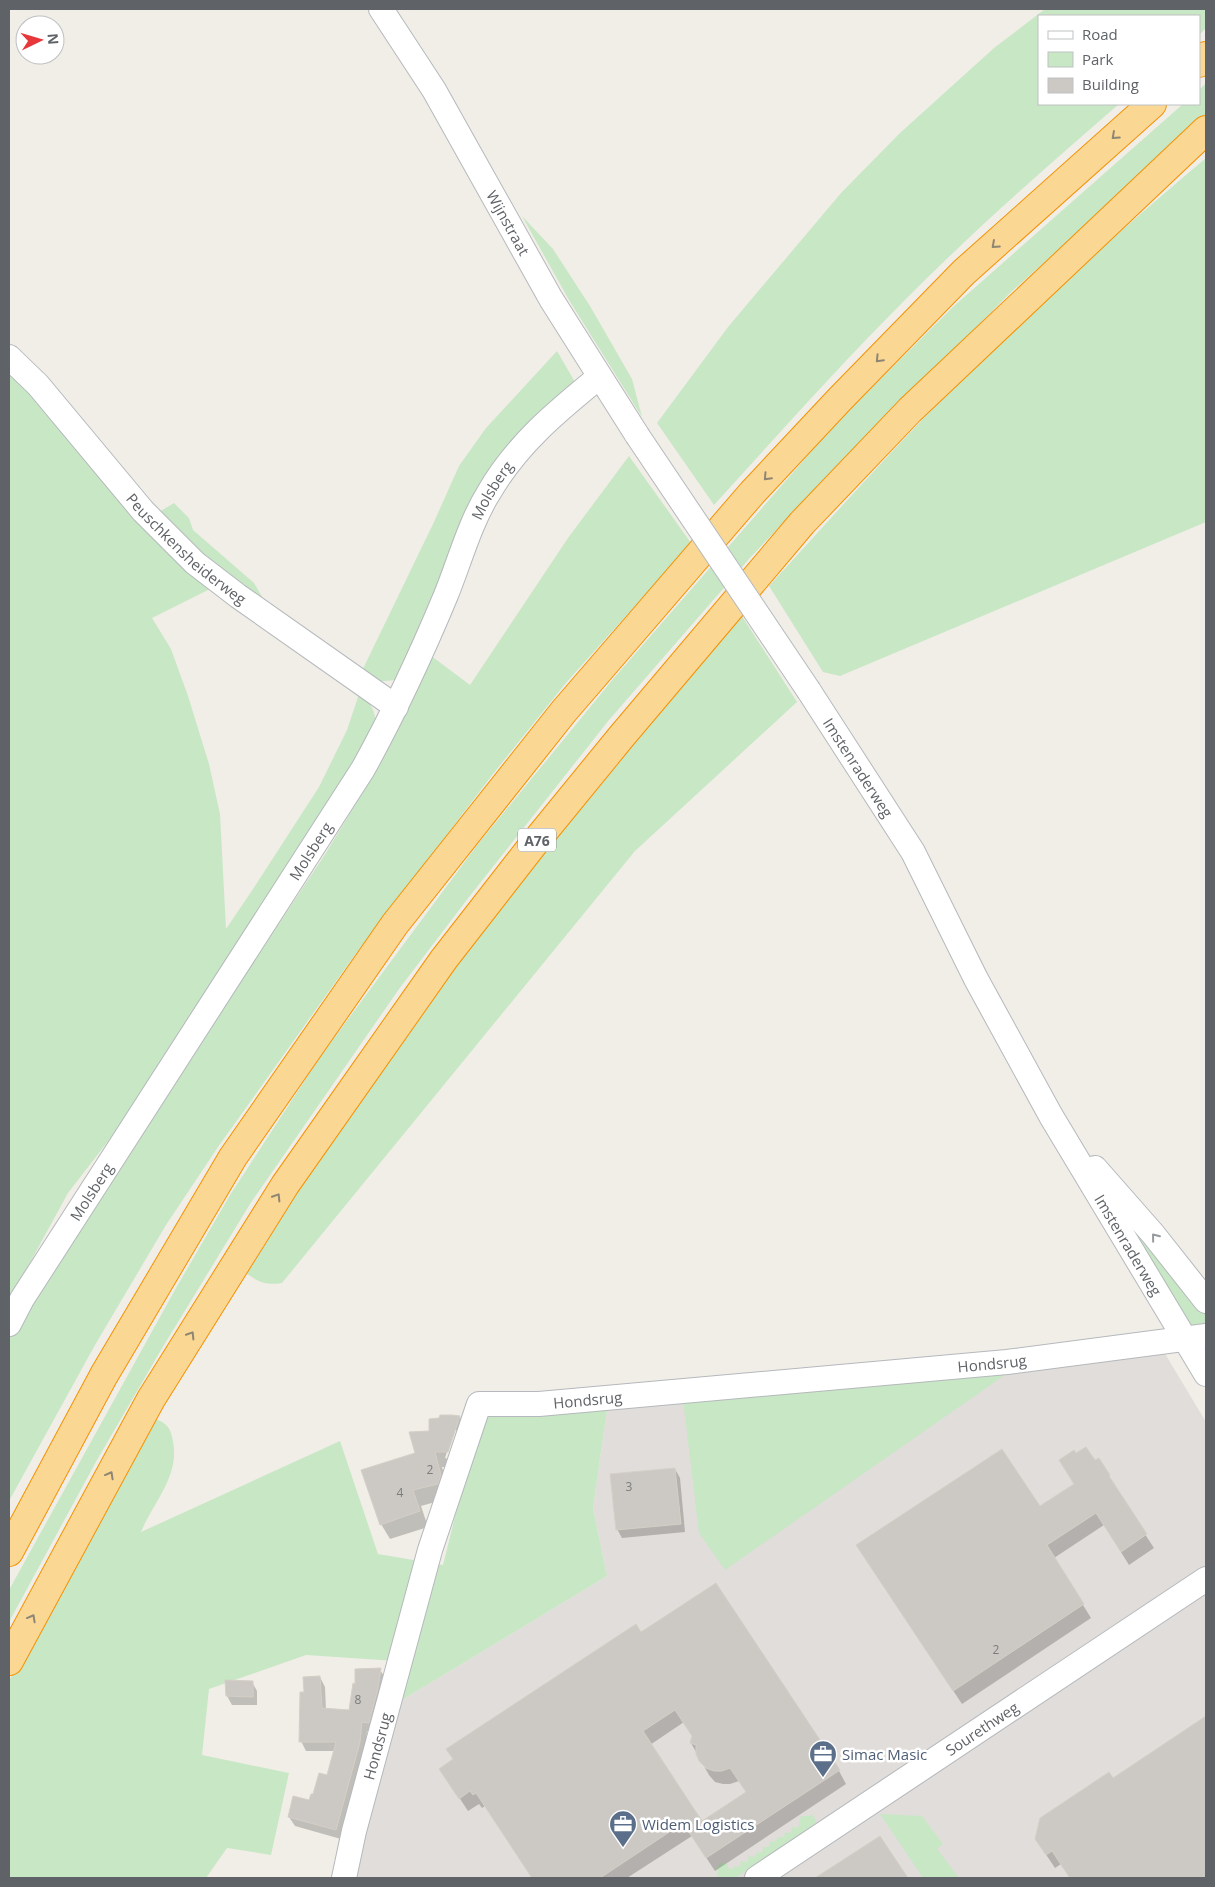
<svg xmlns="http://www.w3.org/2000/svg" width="1215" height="1887" viewBox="0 0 1215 1887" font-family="'Open Sans',sans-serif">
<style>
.industrial{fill:#e0ddda}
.green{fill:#c8e7c5}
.shadow{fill:#0003;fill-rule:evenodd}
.building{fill:#ccc9c4;stroke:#d5cfc6;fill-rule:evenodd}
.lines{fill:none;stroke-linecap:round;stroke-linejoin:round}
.minor-casing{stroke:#b5b8bc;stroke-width:26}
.highway-casing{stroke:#f49204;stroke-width:30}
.minor{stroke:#fff;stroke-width:24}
.highway{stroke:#fbd794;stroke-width:28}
.minor-bridge-casing{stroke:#b5b8bc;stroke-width:26;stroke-linecap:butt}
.minor-bridge{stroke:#fff;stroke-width:24}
.oneway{stroke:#8e8674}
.oneway2{stroke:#979a9c}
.labels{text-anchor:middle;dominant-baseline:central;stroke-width:5;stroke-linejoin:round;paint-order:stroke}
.number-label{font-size:12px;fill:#7a7c7e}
.shield{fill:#fff;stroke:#8f9295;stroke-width:1}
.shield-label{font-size:14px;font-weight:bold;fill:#5f6367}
.street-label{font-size:15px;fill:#5f6367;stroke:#fff}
.service-label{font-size:15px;fill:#4e5e75;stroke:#fff;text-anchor:start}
</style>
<rect width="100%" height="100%" fill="#f1eee8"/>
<path class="industrial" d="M1161,1347L1206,1422V1878H342L402,1700L607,1576L593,1508L609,1396Z"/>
<path class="green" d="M1045,9H1206V28L1199,35V16H1039V104H1119C1045,168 971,233 902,303C837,368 776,437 714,505L657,423L728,327L841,193L900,133L994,48Z
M1206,83V118L1012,291L919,385L838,464L749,559L609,720L469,897L399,989L250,1204L161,1350L97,1460L9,1622V1590L176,1288L230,1195L320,1057L478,844L614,678L837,422L954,306L1183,104H1199V90Z
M1206,158V522L840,676L823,672L769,586C834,515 897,444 965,376C1042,299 1123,228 1206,158Z
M522,216L553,249L590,306L632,379L642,417L569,300Z
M557,351L575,382L443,580L395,680L376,682L360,675L434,522L459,466L486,428Z
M9,365L212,588L152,618L171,649L188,696L209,764L220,814L226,929L253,889L319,787L347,730L359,694C376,706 375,715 377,735L129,1114L68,1193L9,1301Z
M629,456L691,543L565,684L493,774L354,956L218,1147L166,1225L95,1345L9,1501V1335L211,1025L324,856L371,779L400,722L430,655L470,685L568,538Z
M174,503L189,518L193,530L254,583L271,612L154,515Z
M740,613L797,702L635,851L282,1283C263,1286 256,1281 241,1269L440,977Z
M1123,1216L1206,1312L1205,1325L1199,1328L1186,1325Z
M1015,1368L725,1570L699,1533L683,1399Z
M609,1396L593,1508L607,1576L402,1700L411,1662L306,1655L209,1689L202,1755L289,1773L271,1855L227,1848L206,1878H9V1681L152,1418C166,1422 171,1427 173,1442C180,1475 153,1503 141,1532L340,1441L378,1554L443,1565L482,1408Z
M812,1814L816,1821L815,1826L735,1878H719L717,1873L719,1872L716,1869L720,1863L728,1864V1868L733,1869L734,1866L740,1867L741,1861L747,1862L749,1856L755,1857L757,1852L762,1853L763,1847H769L770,1842L776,1841L778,1837H784L785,1832L791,1833L792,1827L798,1828L801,1816H810Z
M880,1814L922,1816L943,1844L937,1849L959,1878H923Z"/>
<path class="shadow" d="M452,1416L460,1417L468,1433L457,1467H442L449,1491L446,1499L421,1506L428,1527L390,1539L381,1524L417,1454L430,1432ZM454,1430H457L448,1459L445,1458Z
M1076,1455L1095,1462L1109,1476L1116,1490L1154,1548L1129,1565L1104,1525L1054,1558L1091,1618L962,1704L866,1559L1040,1508L1075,1485Z
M675,1469L680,1478L685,1532L622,1538L617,1529Z
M641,1634L839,1771L846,1784L715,1871L692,1836L627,1878H532L485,1806L482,1808L479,1804L468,1811L449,1782ZM684,1722L693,1737L691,1743L709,1775L715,1782L723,1784H730L739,1781L747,1793L702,1823L650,1745Z
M380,1670L386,1679L374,1732L367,1731L365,1752L341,1839L295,1826L289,1817L310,1801L328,1777L335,1751H306L301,1741L305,1694L320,1677L325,1687L326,1710L350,1711Z
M252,1682L257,1691V1705H232L227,1696Z
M1206,1718V1878H1070L1061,1864L1055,1868L1045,1853L1112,1780Z
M880,1837L907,1878H818Z"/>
<path class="building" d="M440,1415H452L460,1416L448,1452H435L441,1475L438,1484L413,1490L420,1511L380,1525L361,1470L415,1453L409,1432L429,1431V1419L439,1418Z
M1086,1447L1095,1460L1099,1458L1110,1475L1109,1476L1147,1534L1121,1552L1096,1513L1047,1545L1084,1604L953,1691L856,1545L1002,1449L1040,1506L1074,1484L1059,1460L1074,1450L1076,1453Z
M675,1468L681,1524L616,1530L610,1474Z
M716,1583L840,1770L706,1858L683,1823L600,1878H532L476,1793L473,1795L470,1791L459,1799L439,1769L453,1759L446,1749L636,1624L641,1632ZM675,1710L692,1736L690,1743L696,1745V1754L699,1761L706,1768L714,1771H722L730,1768L746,1792L702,1821L643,1731Z
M381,1668L378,1688L369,1723L362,1722L360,1742L336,1830L288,1817L293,1796L309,1800L311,1794H313L319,1773L327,1775L336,1742H299L300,1692H304L303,1677L320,1676L322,1708L349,1710L353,1683L355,1684V1669Z
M225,1680L253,1681V1697L226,1696Z
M1206,1716V1878H1070L1052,1851L1046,1855L1035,1839L1040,1818L1109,1772L1113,1778Z
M880,1836L908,1878H815Z"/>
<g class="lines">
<g class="minor-casing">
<g id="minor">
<path id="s1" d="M381,9L434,90L551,299L637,435"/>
<path id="s2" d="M9,357L38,385L143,511L195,563L238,596L396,707"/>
<path id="s3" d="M809,691L913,852L976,979L1051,1116L1206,1374"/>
<path d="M1095,1168L1153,1234L1206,1301"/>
<path id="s4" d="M9,1324L22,1299L98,1181L363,769C394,713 421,655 446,595C459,563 470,523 488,494C516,445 556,412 599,377"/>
<path id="s5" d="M344,1878L354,1831L430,1550L479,1404H539L1007,1362L1206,1336"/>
<path id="s6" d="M757,1878L1206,1579"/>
</g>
</g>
<g class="highway-casing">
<path id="highway" d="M1199,63L1206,56
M9,1552L104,1375L233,1157L395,924L564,711L752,493L840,399L964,272L1152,104
M9,1661L151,1399L285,1185L444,959L532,846L621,737L802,523L910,410L1206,130"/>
</g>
<use href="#minor" class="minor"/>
<use href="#highway" class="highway"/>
<g class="minor-bridge-casing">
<path id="minor-bridge" d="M637,435L809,691"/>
</g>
<use href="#minor-bridge" class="minor-bridge"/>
</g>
<defs><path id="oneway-chevron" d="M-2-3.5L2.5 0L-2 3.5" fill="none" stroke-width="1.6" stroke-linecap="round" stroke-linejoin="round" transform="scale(1.25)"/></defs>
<g class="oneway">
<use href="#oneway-chevron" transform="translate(1115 136) rotate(138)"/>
<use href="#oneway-chevron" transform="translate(995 245) rotate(138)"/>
<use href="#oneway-chevron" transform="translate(879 359) rotate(134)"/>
<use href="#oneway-chevron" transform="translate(767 477) rotate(133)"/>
<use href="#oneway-chevron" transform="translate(277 1197) rotate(-58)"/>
<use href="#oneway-chevron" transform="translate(191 1335) rotate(-58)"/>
<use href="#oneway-chevron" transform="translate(110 1475) rotate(-61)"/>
<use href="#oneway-chevron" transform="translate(32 1618) rotate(-61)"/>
</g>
<use class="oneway2" href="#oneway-chevron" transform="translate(1155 1237) rotate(-129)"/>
<defs>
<g id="office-pin" transform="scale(1.4375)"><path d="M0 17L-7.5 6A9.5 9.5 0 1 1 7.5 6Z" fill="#5c6f8a" stroke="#fff"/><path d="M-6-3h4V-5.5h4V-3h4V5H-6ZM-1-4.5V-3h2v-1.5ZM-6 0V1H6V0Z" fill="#fff"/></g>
</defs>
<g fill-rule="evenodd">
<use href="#office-pin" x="823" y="1754"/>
<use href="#office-pin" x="623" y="1824"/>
</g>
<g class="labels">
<g class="number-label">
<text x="430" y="1469">2</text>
<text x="629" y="1486">3</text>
<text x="400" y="1492">4</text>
<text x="996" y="1649">2</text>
<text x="358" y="1699">8</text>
</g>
<rect class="shield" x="518" y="828.5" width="38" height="23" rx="4"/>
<g class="shield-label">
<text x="537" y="840">A76</text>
</g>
<g class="street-label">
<text stroke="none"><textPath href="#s1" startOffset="249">Wijnstraat</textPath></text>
<text stroke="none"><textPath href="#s4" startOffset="966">Molsberg</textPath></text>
<text stroke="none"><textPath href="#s2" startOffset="262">Peuschkensheiderweg</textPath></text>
<text stroke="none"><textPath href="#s3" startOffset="91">Imstenraderweg</textPath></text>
<text stroke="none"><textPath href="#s4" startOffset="561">Molsberg</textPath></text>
<text stroke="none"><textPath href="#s4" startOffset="156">Molsberg</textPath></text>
<text stroke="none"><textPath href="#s3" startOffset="640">Imstenraderweg</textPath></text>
<text stroke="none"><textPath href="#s5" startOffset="1008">Hondsrug</textPath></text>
<text stroke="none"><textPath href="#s5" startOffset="602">Hondsrug</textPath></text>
<text stroke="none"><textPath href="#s6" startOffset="270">Sourethweg</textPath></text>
<text stroke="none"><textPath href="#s5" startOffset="136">Hondsrug</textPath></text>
</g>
<g class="service-label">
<text x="842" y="1754">Simac Masic</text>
<text x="642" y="1824">Widem Logistics</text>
</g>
</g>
<rect width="1215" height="1887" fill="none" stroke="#5f6367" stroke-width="20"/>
<rect x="1038" y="15" width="162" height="90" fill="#ffffff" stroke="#bfc1c2"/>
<rect x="1048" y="31" width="25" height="8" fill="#ffffff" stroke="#bfc1c2"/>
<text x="1082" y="40" font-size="15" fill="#5f6367">Road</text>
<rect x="1048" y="52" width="25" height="15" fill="#c8e7c5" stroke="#bfc1c2"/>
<text x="1082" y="65" font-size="15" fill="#5f6367">Park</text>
<rect x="1048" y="78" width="25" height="15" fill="#ccc9c4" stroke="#bfc1c2"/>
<text x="1082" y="90" font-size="15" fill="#5f6367">Building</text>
<g transform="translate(40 40) rotate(85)"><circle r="24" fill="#ffffff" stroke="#bfc1c2"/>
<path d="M0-4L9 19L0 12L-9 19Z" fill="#e7373b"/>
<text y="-8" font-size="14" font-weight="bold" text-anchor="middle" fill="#5f6367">N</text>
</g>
</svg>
